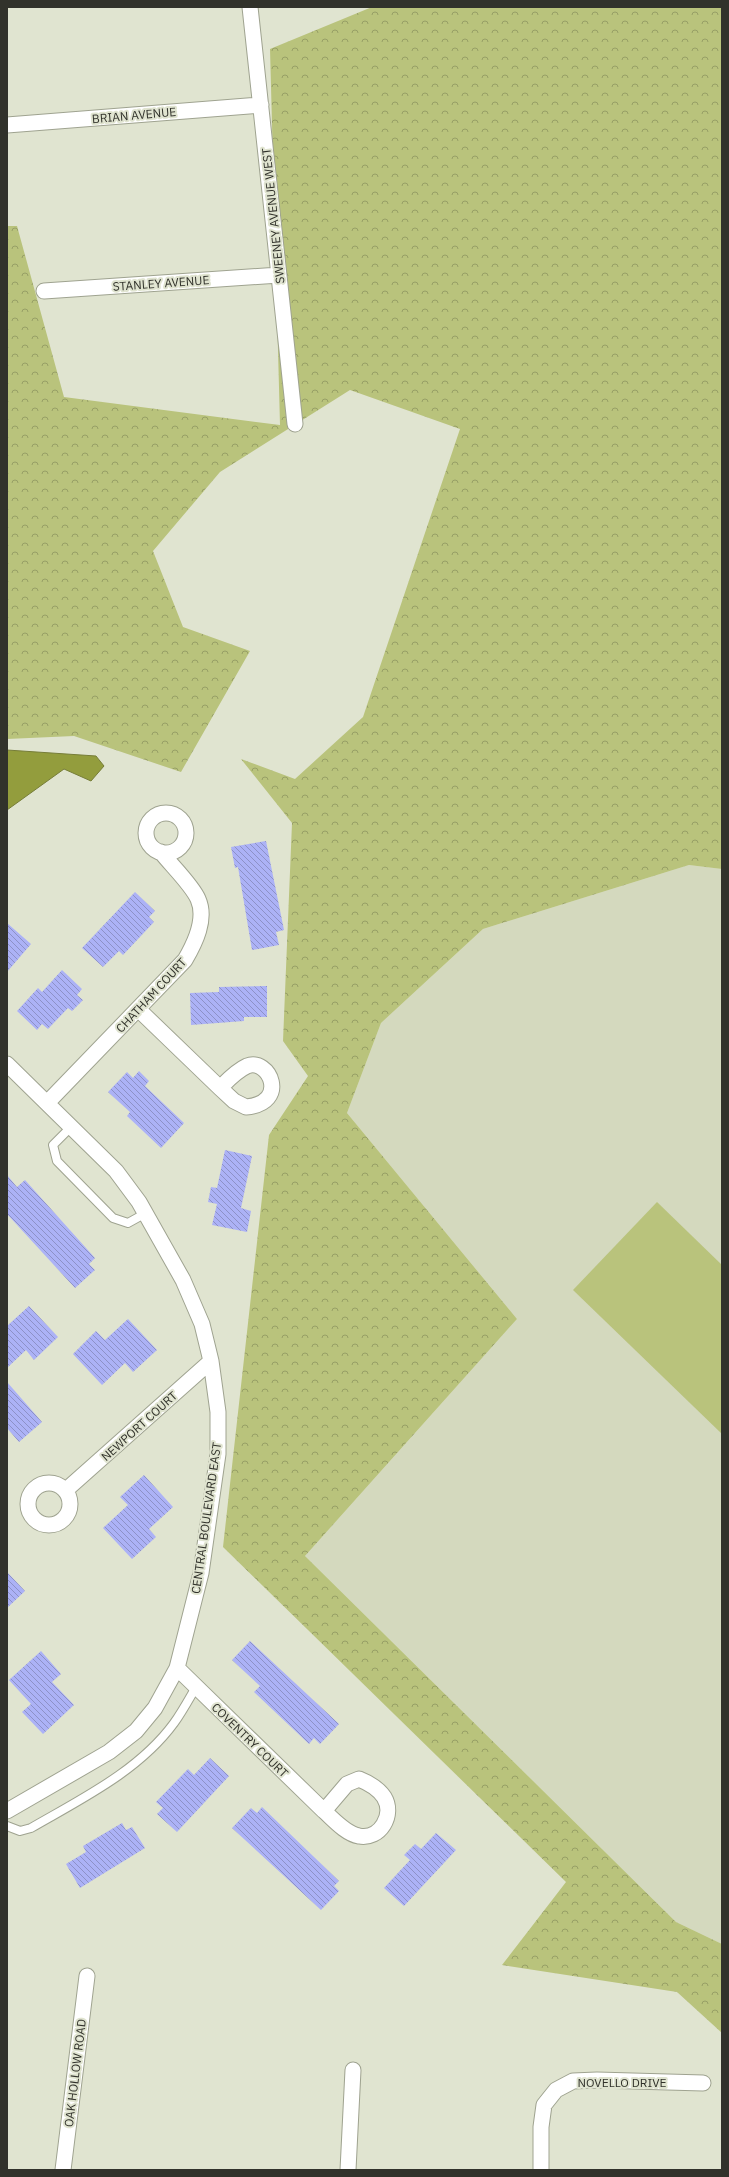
<svg xmlns="http://www.w3.org/2000/svg" width="729" height="2177" viewBox="0 0 729 2177" font-family="'IBM Plex Sans',sans-serif">
<style>
.built{fill:#d4d9be}
.green{fill:#b9c37c}
.forest{fill:url(#forest-crowns)}
.water{fill:#939d3d;stroke:#767d38}
.building{fill:url(#building-back-hatch)}
.lines{fill:none;stroke-linecap:round;stroke-linejoin:round}
.lane-casing{stroke:#9fa390;stroke-width:10}
.street-casing{stroke:#9fa390;stroke-width:17}
.lane{stroke:#fff;stroke-width:8}
.street{stroke:#fff;stroke-width:15}
.labels{text-anchor:middle;dominant-baseline:central;stroke-width:4;stroke-linejoin:round;paint-order:stroke}
.street-label{font-size:12px;fill:#31322b;stroke:#e0e4d0}
</style>
<defs>
<pattern id="forest-crowns" width="20" height="18" patternUnits="userSpaceOnUse"><rect width="20" height="18" fill="#b9c37c"/><path d="M2 6a3 3 0 1 1 6 0M12 15a3 3 0 1 1 6 0" fill="none" stroke="#979f66"/></pattern>
<pattern id="building-back-hatch" width="6" height="6" patternUnits="userSpaceOnUse"><rect width="6" height="6" fill="#acb2f6"/><path d="M-1 5l2 2M0 0l6 6M5-1l2 2" fill="none" stroke="#8d91c7"/></pattern>
</defs>
<rect width="100%" height="100%" fill="#e0e4d0"/>
<path class="built" d="M689,865L722,869V1944L676,1922L305,1556L517,1319L347,1113L381,1023L483,929Z"/>
<path class="green" d="M657,1202L722,1265V1434L573,1290Z"/>
<path class="forest" d="M372,7H722V869L689,865L483,929L381,1023L347,1113L517,1319L305,1556L676,1922L722,1944V2033L677,1992L502,1965L566,1882L223,1547L269,1135L308,1076L283,1041L292,823L241,759L295,779L363,717L460,429L350,390L220,472L153,551L183,627L250,651L181,772L74,736L7,739V226H17L64,397L280,425L270,49Z"/>
<path class="water" d="M7,750L96,756L104,766L91,781L64,769L7,810Z"/>
<path class="building" d="M266,841L284,930L276,932L279,945L252,950L238,867L235,868L231,847Z
M135,892L155,911L149,917L154,922L123,955L119,951L103,967L82,948Z
M7,923L31,944L7,972Z
M62,970L82,989L77,995L83,1000L72,1011L68,1008L48,1029L42,1024L37,1030L17,1011L38,988L42,992Z
M267,986V1017H244V1021L191,1025L190,993L219,992V987Z
M139,1071L149,1081L145,1086L184,1123L161,1148L127,1116L130,1112L108,1092L127,1072L133,1078Z
M225,1150L252,1156L241,1208L251,1211L247,1232L212,1225L217,1204L208,1202L211,1187L217,1188Z
M7,1175L17,1187L25,1180L95,1258L89,1264L95,1270L75,1288L7,1214Z
M29,1306L58,1337L34,1360L26,1350L7,1368V1326Z
M128,1319L157,1350L133,1372L125,1363L102,1385L73,1354L96,1331L105,1340Z
M7,1382L42,1422L19,1442L7,1428Z
M144,1475L173,1507L149,1529L156,1537L132,1559L103,1528L128,1505L120,1497Z
M7,1572L25,1591L7,1608Z
M250,1641L339,1724L320,1744L314,1738L309,1744L254,1692L260,1686L232,1660Z
M41,1651L61,1674L52,1682L74,1705L43,1734L22,1712L31,1704L9,1680Z
M210,1758L229,1776L177,1832L157,1814L163,1808L156,1802L188,1769L194,1775Z
M262,1807L339,1881L334,1886L339,1891L321,1910L232,1828L251,1808L257,1813Z
M122,1823L126,1830L132,1827L145,1848L80,1888L66,1864L86,1852L83,1846Z
M436,1833L456,1850L404,1906L384,1888L410,1860L404,1855L415,1844L421,1849Z"/>
<g class="lines">
<g class="lane-casing">
<path id="lane" d="M72,1126L53,1145L57,1161L113,1218L128,1223L146,1213
M7,1826L20,1831L31,1828C81,1799 139,1771 174,1723C182,1712 189,1699 196,1687"/>
</g>
<g class="street-casing">
<path id="street" d="M250,7L295,424
M7,125L261,105
M44,291L279,275
M146 833a20 20 0 1 1 40 0a20 20 0 1 1-40 0Z
M139,1010L220,1088L234,1101L246,1107C290,1103 269,1057 247,1066C236,1071 228,1080 220,1088
M7,1064L116,1171L139,1202L183,1280L202,1324L211,1361L218,1412V1454L201,1573L177,1668L155,1708L136,1731L109,1752L7,1811
M48,1102L185,960C195,943 207,919 198,899C192,885 171,865 161,852
M28 1504a21 21 0 1 1 42 0a21 21 0 1 1-42 0Z
M66,1490L211,1361
M177,1668L324,1811
M359,1779C369,1783 378,1788 384,1797C395,1815 380,1840 359,1836C346,1834 333,1819 324,1811L347,1784Z
M63,2170L87,1976
M348,2170L353,2070
M541,2170V2127L544,2105L556,2090L573,2081L597,2080L703,2083"/>
</g>
<use href="#lane" class="lane"/>
<use href="#street" class="street"/>
</g>
<g class="labels">
<g class="street-label">
<text transform="translate(134 115) rotate(-5)">BRIAN AVENUE</text>
<text transform="translate(273 216) rotate(-96)">SWEENEY AVENUE WEST</text>
<text transform="translate(161 283) rotate(-4)">STANLEY AVENUE</text>
<text transform="translate(151 995) rotate(-47)">CHATHAM COURT</text>
<text transform="translate(139 1426) rotate(-42)">NEWPORT COURT</text>
<text transform="translate(206 1518) rotate(-82)">CENTRAL BOULEVARD EAST</text>
<text transform="translate(250 1740) rotate(44)">COVENTRY COURT</text>
<text transform="translate(75 2073) rotate(-83)">OAK HOLLOW ROAD</text>
<text x="622" y="2082">NOVELLO DRIVE</text>
</g>
</g>
<rect width="729" height="2177" fill="none" stroke="#31322b" stroke-width="16"/>
</svg>
